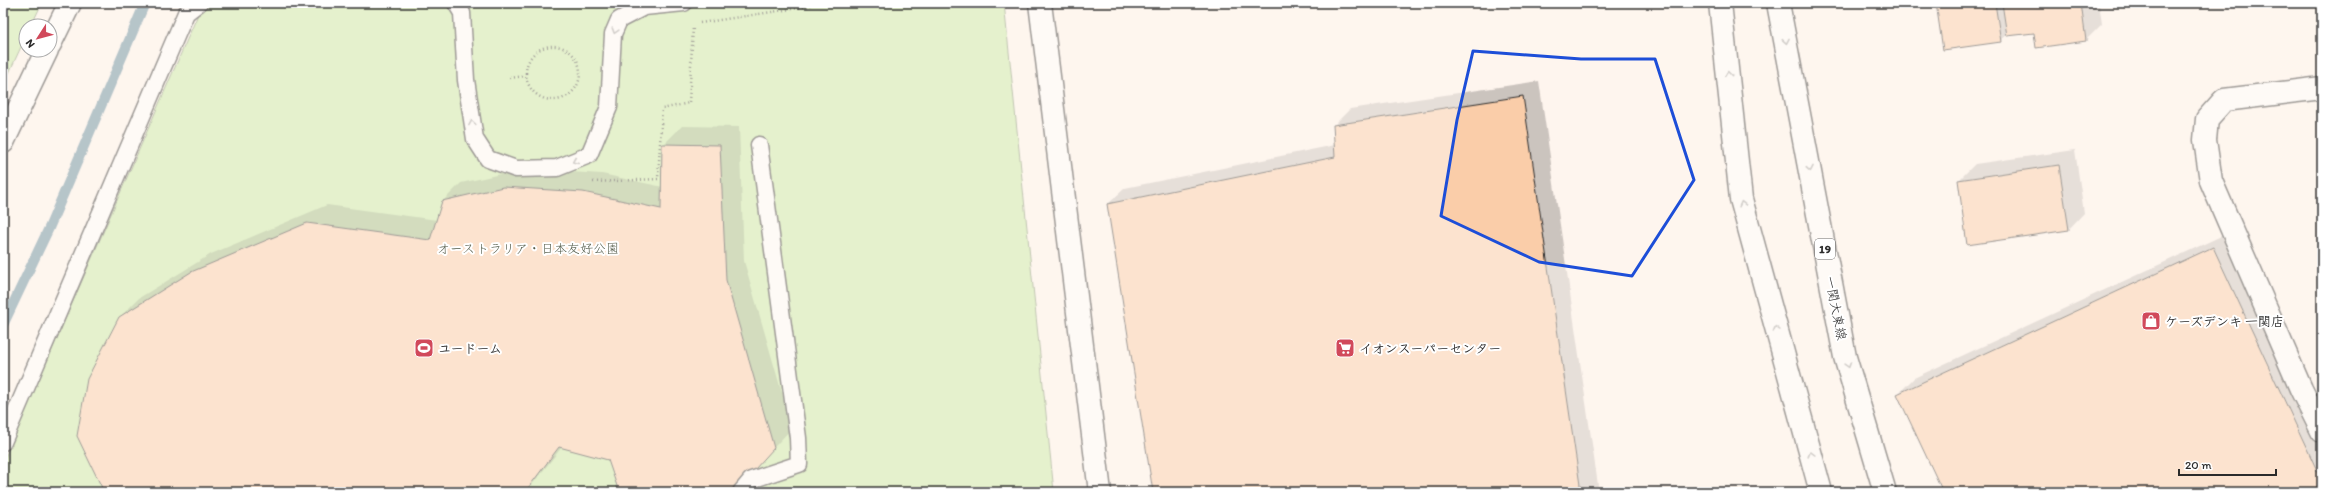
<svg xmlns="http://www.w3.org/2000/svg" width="2325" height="495" viewBox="0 0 2325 495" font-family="Itim,'Klee One',sans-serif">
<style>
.green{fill:#c7eba4;stroke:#798b68}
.shadow{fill:#0003}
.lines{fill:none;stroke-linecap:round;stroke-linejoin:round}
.stream{stroke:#61899b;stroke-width:10}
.building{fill:#facda9;stroke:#2b2b2b}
.lane-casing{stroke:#2b2b2b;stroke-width:19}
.street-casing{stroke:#2b2b2b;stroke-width:25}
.secondary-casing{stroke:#2b2b2b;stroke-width:25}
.primary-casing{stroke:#2b2b2b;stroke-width:25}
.path{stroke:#2b2b2b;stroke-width:2.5;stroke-dasharray:1 3;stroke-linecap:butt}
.lane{stroke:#fff;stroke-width:16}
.street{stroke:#fff;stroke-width:22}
.secondary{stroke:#fff;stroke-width:22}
.primary{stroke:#fff;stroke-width:22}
.oneway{stroke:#a0a0a0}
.marked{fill:none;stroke:#1d4ed8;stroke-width:3;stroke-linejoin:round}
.labels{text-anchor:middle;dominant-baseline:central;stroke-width:4;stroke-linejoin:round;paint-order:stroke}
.shield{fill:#fff;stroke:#6b6b6b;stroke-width:1}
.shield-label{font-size:12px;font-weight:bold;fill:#2b2b2b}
.park-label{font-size:13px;fill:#525b49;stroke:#fff}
.street-label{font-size:13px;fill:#2b2b2b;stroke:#fff}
.poi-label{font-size:13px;font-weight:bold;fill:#2b2b2b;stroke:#fff;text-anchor:start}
</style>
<rect width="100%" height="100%" fill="#fef5ee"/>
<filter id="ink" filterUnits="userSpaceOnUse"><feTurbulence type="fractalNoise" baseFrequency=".025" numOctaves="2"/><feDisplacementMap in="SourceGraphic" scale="8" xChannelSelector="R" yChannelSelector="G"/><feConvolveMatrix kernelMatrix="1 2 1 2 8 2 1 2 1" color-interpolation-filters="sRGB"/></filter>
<g filter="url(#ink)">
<path class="green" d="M3,3H42L31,26H26V36L3,86Z
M203,3H1004L1054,492H3V462Z"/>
<path class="shadow" d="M1938,3H2099L2102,24L2086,40L2037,47L2035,31L2008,34L2000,41Z
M1539,81L1599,492H1155L1108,204L1125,188L1335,145L1334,125L1350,109Z
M682,126L739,127L744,261L792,428L735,489L725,492H620L608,459L562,447L526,492H105L120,317L139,298L211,254L327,205L437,220L442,202L461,183L523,169L602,174L663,187V145Z
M2075,150L2084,213L2068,230L1959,180L1975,164Z
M2230,232L2322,431V492H1944L1898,394L1914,378Z"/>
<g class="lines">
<path class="stream" d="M3,325L49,228L145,3"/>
</g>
<path class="building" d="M1936,3H1995L2001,42L1943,50Z
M2002,3H2081L2086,41L2036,48L2034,33L2007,36Z
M1523,96L1581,492H1153L1107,204L1335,157L1333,125Z
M662,144L720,145L726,280L774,448L736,490L619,492L608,460L559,447L525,492H104L77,436L87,379L119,317L191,272L307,223L430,240L442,201L503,187L583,192L661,209Z
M2059,165L2069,230L1967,245L1958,180Z
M2213,247L2322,481V492H1943L1897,394Z"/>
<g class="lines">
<g class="lane-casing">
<path id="lane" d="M456,3L462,13L466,80L475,139L488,159L516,169L557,168L589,155L609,107L613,34L619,20L644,7L684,3
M3,442L186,13L199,3
M741,492L751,480L799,464L798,438L759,145"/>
</g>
<g class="street-casing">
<path id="street" d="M50,44L70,3
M2322,88L2224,100L2207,119L2205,140L2211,181L2301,389L2322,431
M3,142L47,50"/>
</g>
<g class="secondary-casing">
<path id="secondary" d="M1040,3L1100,492"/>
</g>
<g class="primary-casing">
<path id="primary" d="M1720,3L1741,199L1821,492
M1778,3L1845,357L1885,492"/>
</g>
<path class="path" d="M700,23L811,6
M526 73a27 27 0 1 1 54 0a27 27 0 1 1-54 0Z
M510,78L525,76
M593,182L658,179L662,109L689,103L693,26"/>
<use href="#lane" class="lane"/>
<use href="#street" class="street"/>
<use href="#secondary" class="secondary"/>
<use href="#primary" class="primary"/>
</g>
<defs><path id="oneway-chevron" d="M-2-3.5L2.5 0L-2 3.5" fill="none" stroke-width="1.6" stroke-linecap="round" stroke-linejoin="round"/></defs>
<g class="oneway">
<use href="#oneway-chevron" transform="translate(615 31) rotate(107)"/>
<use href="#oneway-chevron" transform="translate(1786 41) rotate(79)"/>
<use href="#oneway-chevron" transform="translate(1728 74) rotate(-96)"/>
<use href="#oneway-chevron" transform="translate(472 123) rotate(-99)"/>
<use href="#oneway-chevron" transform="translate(575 161) rotate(157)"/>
<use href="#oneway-chevron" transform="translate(1810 169) rotate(79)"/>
<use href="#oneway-chevron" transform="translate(1742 204) rotate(-104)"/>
<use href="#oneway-chevron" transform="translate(1776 329) rotate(-105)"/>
<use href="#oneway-chevron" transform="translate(1848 365) rotate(73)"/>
<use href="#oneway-chevron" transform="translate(1811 454) rotate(-105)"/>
</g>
</g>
<path d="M0 0H2325V495H0ZM1473,51L1581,59H1655L1694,180L1632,276L1539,262L1441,216L1457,120Z" fill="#fef5ee" fill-opacity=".55" fill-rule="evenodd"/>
<path class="marked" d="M1473,51L1581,59H1655L1694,180L1632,276L1539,262L1441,216L1457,120Z"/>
<defs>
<g id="shop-square" transform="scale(1)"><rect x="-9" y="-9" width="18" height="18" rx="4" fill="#d1495b" stroke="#fff"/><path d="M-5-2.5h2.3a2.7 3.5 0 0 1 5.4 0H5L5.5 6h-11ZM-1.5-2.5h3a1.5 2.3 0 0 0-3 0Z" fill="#fff"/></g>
<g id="stadium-square" transform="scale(1)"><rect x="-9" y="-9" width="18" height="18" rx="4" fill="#d1495b" stroke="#fff"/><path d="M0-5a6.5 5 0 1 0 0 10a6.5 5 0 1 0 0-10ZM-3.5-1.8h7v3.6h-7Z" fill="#fff"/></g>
<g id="supermarket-square" transform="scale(1)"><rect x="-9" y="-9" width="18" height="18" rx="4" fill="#d1495b" stroke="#fff"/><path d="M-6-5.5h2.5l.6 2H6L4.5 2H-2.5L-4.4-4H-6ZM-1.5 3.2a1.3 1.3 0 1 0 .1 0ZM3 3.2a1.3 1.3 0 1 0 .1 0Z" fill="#fff"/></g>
</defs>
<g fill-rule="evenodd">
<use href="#shop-square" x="2151" y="321"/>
<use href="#stadium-square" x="424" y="348"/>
<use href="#supermarket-square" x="1345" y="348"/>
</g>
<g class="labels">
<rect class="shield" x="1815" y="239" width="20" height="20" rx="3"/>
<g class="shield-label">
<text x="1825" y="249">19</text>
</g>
<g class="park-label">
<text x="528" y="248">オーストラリア・日本友好公園</text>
</g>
<g class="street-label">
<text transform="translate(1836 308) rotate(79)">一関大東線</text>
</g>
<g class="poi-label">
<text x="2165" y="321">ケーズデンキ 一関店</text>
<text x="438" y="348">ユードーム</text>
<text x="1359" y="348">イオンスーパーセンター</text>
</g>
</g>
<rect width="2325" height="495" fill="none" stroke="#fff" stroke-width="16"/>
<rect x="8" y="8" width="2309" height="479" fill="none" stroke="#2b2b2b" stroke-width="1.5" filter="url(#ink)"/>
<g transform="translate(38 38) rotate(234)"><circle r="19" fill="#ffffff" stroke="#aaaaaa"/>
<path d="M0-3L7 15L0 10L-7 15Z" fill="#d1495b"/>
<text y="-6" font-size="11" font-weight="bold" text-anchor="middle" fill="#2b2b2b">N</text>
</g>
<path d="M2179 469v6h97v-6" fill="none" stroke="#2b2b2b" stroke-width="2"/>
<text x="2185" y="469" font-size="12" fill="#2b2b2b" stroke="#ffffff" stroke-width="3" paint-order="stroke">20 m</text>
</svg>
